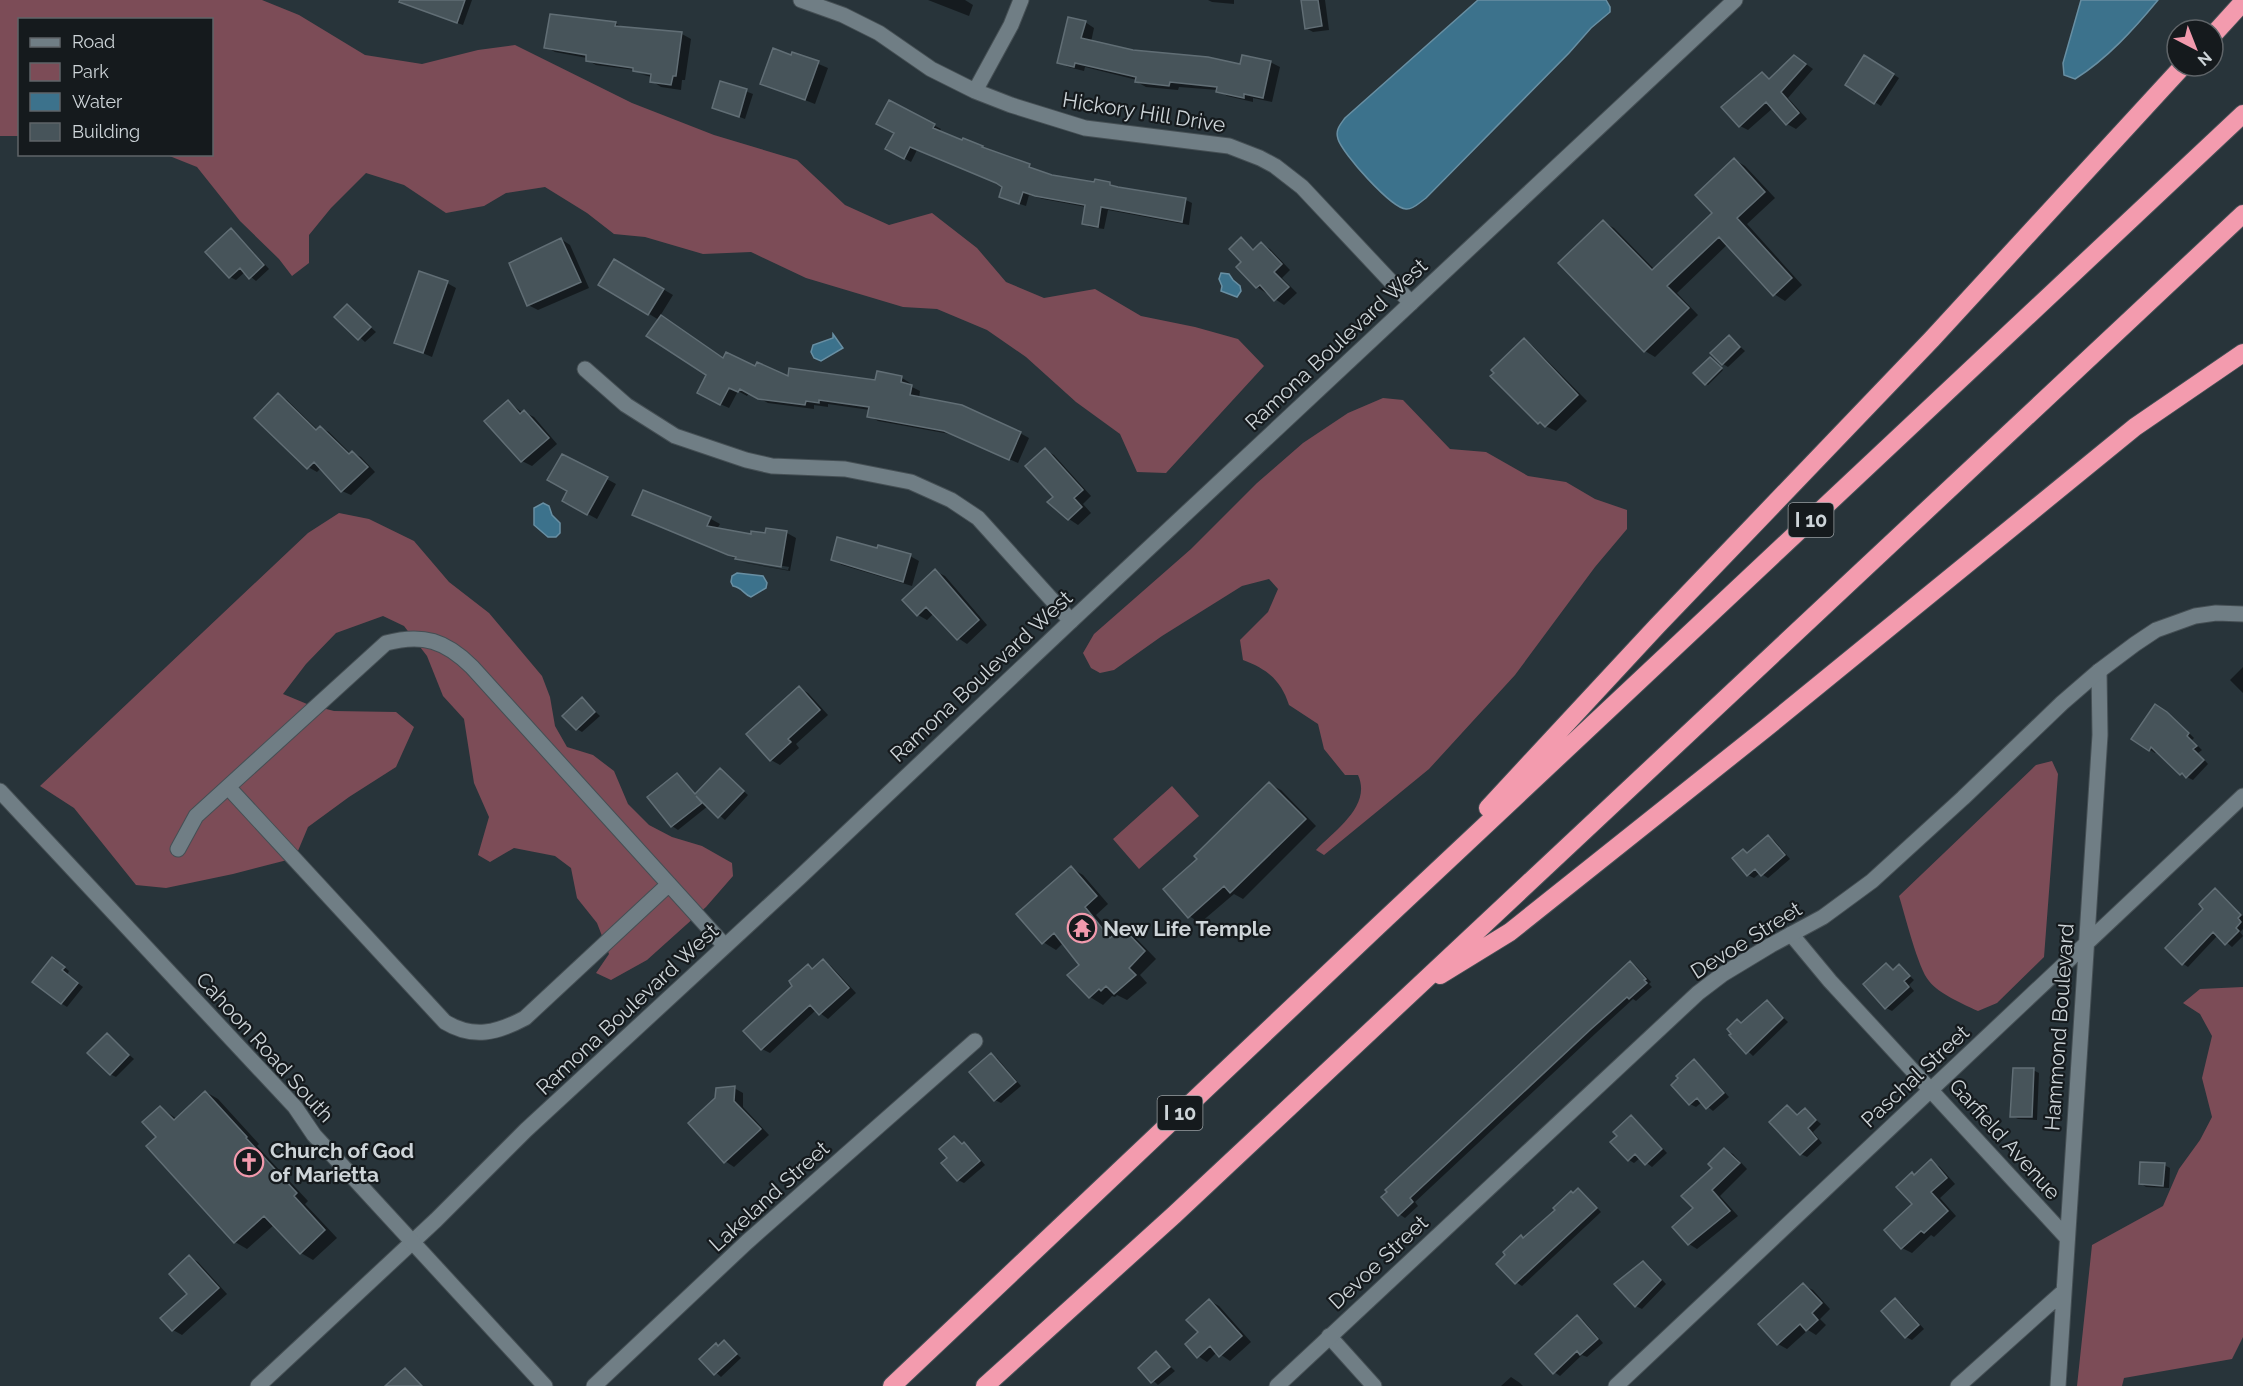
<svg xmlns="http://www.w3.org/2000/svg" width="2243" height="1386" viewBox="0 0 2243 1386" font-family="Raleway,sans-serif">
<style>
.green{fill:#7c4c57}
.water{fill:#3c728c;stroke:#688fa3;stroke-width:1.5}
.shadow{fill:#0007}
.building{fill:#47545a;stroke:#616e75;stroke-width:1.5}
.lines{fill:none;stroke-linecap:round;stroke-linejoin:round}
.minor-casing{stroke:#454f54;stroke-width:17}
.tertiary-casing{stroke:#454f54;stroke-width:17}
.secondary-casing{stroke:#454f54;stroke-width:17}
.motorway-casing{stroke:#454f54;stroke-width:20}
.minor{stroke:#707e85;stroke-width:15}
.tertiary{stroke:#707e85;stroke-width:15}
.secondary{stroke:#707e85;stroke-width:15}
.motorway{stroke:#f39bae;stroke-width:18}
.labels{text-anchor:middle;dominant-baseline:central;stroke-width:4.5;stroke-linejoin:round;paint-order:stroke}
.shield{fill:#151a1d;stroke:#969ca0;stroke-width:1.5}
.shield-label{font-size:20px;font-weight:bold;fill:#cdd4d8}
.street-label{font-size:21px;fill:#cdd4d8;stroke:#151a1d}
.poi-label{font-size:21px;font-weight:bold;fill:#cdd4d8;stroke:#151a1d;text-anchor:start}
</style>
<rect width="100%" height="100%" fill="#28343a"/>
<path class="green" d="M0,0H262L299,15L365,55L422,64L478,50L515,45L632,103L714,135L797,160L845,205L889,225L932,213L977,248L1006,282L1044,298L1095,289L1141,316L1195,327L1238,339L1264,366L1166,473L1137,472L1120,434L1076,402L1026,357L987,330L937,309L903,307L806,278L751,252L703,254L645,237L614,234L587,213L545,187L506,193L484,206L446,213L404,185L366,173L331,208L309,235V263L292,276L279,259L240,221L197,167L167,155L212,154V20H20L19,136H0Z
M1383,398L1403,400L1450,449L1486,452L1528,476L1566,482L1595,499L1627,510V529L1595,567L1515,675L1429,769L1324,855L1316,850C1335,830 1372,806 1358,775H1345L1324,749L1318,724L1289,705C1281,680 1267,669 1243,660L1240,640L1268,612L1278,589L1269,579L1242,586L1162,636L1114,670L1100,673L1091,668L1083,653L1094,634L1191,549L1257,483L1303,443L1348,413Z
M339,513L369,519L414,541L449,582L489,613L542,676L550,697L555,726L567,747L593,755L614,771L628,804L649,825L672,837L702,846L732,863L733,876L706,907L647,960L611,980L596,973L609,954L597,923L577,898L571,868L555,856L514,848L490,862L478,855L489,817L474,783L464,719L443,696L427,656L404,626L383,616L336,633L306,664L283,694L307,704L334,711L396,712L414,727L396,767L349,797L308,827L295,858L233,874L166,888L136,885L74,808L40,786L308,533Z
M2052,761L2058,774L2044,957L1997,1003L1978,1011C1963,1004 1939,994 1929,981C1918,968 1905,915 1899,896L2036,765Z
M1172,786L1199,816L1139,869L1113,839Z
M2243,987V1337L2232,1359L2124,1378L2122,1386H2077L2092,1245L2163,1206L2179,1169L2200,1140L2212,1117L2202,1078L2212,1036L2200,1014L2183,1003L2200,989Z"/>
<path class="water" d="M1478,0H1606L1610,7V12L1591,28L1569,53L1426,198C1420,202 1413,210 1406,209C1391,208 1342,153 1338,139C1335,130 1340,125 1345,118Z
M2081,0H2158C2134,29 2107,59 2075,79L2064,75L2063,63Z
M1221,273L1229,274L1233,280L1240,286L1241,291L1237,297L1221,291L1222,286L1219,279Z
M833,334L843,348L821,361L814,358L811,352L813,345L833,338Z
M543,503L549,506L552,515L560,523V533L556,537H548L534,525V508Z
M737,573L763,576L767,583L766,588L751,597C743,594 743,588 733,586L731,582L732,576Z"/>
<path class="shadow" d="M410,0H472L463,25L415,8Z
M928,0H965L973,5L969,16Z
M1208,0H1234V4L1212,2Z
M1302,0H1325L1329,30L1313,32L1306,28Z
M1085,22L1094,28L1091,42L1132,52L1241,66L1270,62L1280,67L1272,102L1253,98V102L1227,96L1218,90L1179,87L1178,90L1146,87L1137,82V80L1085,67L1084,71L1068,67L1059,62Z
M615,23L624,28L682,34L691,39L685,80H682L681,90L661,87L652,81V77L640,74L659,76V73L596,65L587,60V58L555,52L546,47Z
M793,53L828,68L815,104L761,83Z
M1865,57L1899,78L1881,106L1847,84Z
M1802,61L1813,69L1788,98L1807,119L1796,129L1787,124L1773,108L1748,130L1740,126L1723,107L1762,74L1771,79Z
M721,82L753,94L745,119L713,107Z
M890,102L941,129L939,132L1030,166L1036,171L1052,176L1096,184L1109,183L1116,188L1186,200L1192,203L1189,225L1108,210L1104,229L1090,227L1083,223L1086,207L1043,199L1029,195L1026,206L1007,200L1004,186L917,150L911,162L887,149L896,133Z
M1735,160L1745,166L1775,198L1747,224L1802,285L1785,301L1774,294L1728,244L1677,293L1698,315L1655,357L1645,351L1603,222L1614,228L1655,270L1714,213Z
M231,230L237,234L269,269L256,281L245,272L236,280L230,277Z
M561,239L570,245L589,288L538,310L528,305Z
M1241,239L1255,250L1261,244L1270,249L1290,270L1282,278L1297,293L1284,305L1257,287L1243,262Z
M615,261L673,295L660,316L724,359L789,379L876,382L902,378L910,383V386L920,391L919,398L1020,433L1029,438L1018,463L955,435L878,421L869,416L870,410L828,404V407L814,405V409L768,403L749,393L747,396L738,391L729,408L707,398L708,375L659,320L600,284Z
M447,283L456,288L432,357L396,342Z
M347,306L376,332L365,342L337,317Z
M1729,337L1745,351L1728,367L1723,364Z
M1524,340L1533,346L1587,401L1556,431L1539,423Z
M1713,360L1723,370L1708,385L1706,384Z
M279,395L287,400L318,430L321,428L329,432L351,454L353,453L361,457L375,472L351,495L342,491L321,468L317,472L308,467Z
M508,402L523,413L524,412L534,417L557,444L532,466L522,461L486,421Z
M1045,450L1054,455L1091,496L1083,504L1091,513L1078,525L1069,519L1055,497Z
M583,466L616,484L597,519L564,501Z
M644,492L711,519L720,524L717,529L752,535H766L767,529L787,533L796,538L790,571L746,563L743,562L788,570L789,567L737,558L739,560L643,519Z
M878,550L910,556L919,561L912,586L842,565L832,560Z
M935,571L945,576L987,625L967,644L958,638L934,613L927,620L918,615Z
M2243,667V693L2230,680Z
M799,688L808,693L828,715L796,744L799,748L780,765L771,760L748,734Z
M582,699L600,716L582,732L577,729Z
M2155,706L2173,717L2194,738L2192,740L2202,750L2198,753L2208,764L2193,780L2181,774L2157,751L2155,753L2133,739Z
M720,770L748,795L725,820L708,806L678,830L672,826L649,797L677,775L683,779L696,795Z
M1269,784L1281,790L1316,826L1243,899L1234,894L1200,923L1189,916L1199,859Z
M1768,837L1774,840L1790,859L1768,878L1760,873L1754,878L1748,875L1734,858L1743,850L1748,854Z
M1071,868L1083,875L1108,904L1096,915L1114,936L1122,929L1134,936L1156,959L1140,975L1147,983L1127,1000L1117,995L1115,997L1112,996L1103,1005L1090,997L1069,975L1081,965L1063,943L1056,950L1043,942Z
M2215,890L2243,916V929L2240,932L2243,936L2232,947L2218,935L2188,967L2182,963Z
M823,961L831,966L856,993L828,1019L816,1010L770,1053L762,1049L794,986L808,966L814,969Z
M58,962L69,971L67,975L83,987L67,1007L61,1003Z
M1631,963L1636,966L1651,982L1649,984L1652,987L1636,1001L1633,999L1596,1033L1415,1202L1418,1206L1405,1218L1399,1214L1448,1131Z
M1886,965L1894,970L1899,966L1914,980L1909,985L1914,991L1892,1011L1886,1008Z
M1767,1002L1788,1022L1753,1056L1731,1035Z
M107,1035L134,1059L116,1077L110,1074Z
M991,1055L997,1058L1021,1086L1001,1103L995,1100Z
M1695,1061L1700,1065L1729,1097L1713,1111L1702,1102L1696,1107L1690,1104Z
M2033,1070L2039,1073L2037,1120L2018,1119L2012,1116Z
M734,1088L743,1093V1107L769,1135L734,1167L725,1161L717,1099Z
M206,1092L218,1099L259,1144L257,1146L308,1201L305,1204L337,1238L313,1260L301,1253L274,1225L247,1249L235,1242L148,1146L158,1137L161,1108L177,1119Z
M1787,1107L1798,1116L1805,1110L1821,1124L1813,1132L1822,1143L1807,1157L1801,1154Z
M1631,1117L1637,1121L1667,1153L1652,1167L1640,1158L1634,1163L1629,1160L1619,1136Z
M954,1137L970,1148L985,1165L964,1183L958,1180L943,1164L949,1159Z
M1724,1150L1733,1154L1747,1169L1720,1196L1738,1216L1697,1249L1689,1244L1695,1209Z
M1931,1161L1940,1167L1955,1184L1940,1198L1956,1216L1934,1237L1931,1235L1912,1253L1902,1248L1886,1230L1914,1204L1915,1176Z
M2164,1165L2170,1168L2169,1188L2146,1187L2140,1183Z
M1578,1190L1584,1194L1601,1212L1522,1286L1516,1282Z
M189,1257L198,1262L227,1294L182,1335L173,1330L189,1294Z
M1643,1263L1649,1266L1666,1284L1642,1309L1636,1306Z
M1803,1285L1813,1290L1830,1309L1820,1319L1826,1325L1816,1335L1808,1330L1787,1349L1778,1344Z
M1896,1300L1901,1303L1924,1329L1912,1340L1906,1337Z
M1210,1301L1219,1306L1251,1342L1230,1361L1217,1352L1207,1362L1198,1356L1200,1332Z
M1577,1317L1583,1320L1603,1343L1587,1357L1582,1355L1560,1376L1554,1372Z
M724,1342L741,1358L721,1377L701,1359Z
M1156,1353L1175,1371L1158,1385L1140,1368Z
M1511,1377L1520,1383L1523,1386H1501Z"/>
<path class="building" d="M400,0H465L457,23L399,2Z
M1301,0H1318L1322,26L1305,29Z
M550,14L616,22L615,26L682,32L676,76H673L671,85L650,82L651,74L633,71V68L586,61V55L544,48Z
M1068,17L1086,21L1081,38L1133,50L1208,57L1240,64L1242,55L1271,61L1263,98L1244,94V98L1216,92L1217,87L1170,82L1169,86L1135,82L1136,77L1075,63L1074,67L1057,63Z
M773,48L791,55L792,52L819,61L805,100L760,84Z
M1794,55L1806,64L1781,92L1799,113L1786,125L1766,102L1739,127L1721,107L1762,72L1769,79Z
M1864,55L1894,74L1874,104L1845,85Z
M720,81L747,89L739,117L712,108Z
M889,100L935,124L933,128L962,140L963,138L983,146L982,147L1030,164L1029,167L1052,175L1094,182L1095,179L1110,182V185L1118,187L1186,198L1182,222L1101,207L1098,227L1082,224L1085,205L1035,196L1023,192L1019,204L999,197L1002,187L996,183L910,147L904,159L885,149L894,133L876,124Z
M1734,158L1765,192L1737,218L1792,278L1773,296L1719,237L1667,286L1689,308L1644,352L1558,263L1603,220L1652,270L1712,213L1695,195Z
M231,228L264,265L249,279L240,268L229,278L205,252Z
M1241,237L1253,250L1261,242L1282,264L1274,272L1289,287L1274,301L1260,285L1256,288L1236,267L1241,262L1229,249Z
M561,238L581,282L527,306L509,263Z
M614,259L664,289L648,315L598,285Z
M419,271L448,281L423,353L394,343Z
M347,304L371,327L358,340L334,317Z
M661,315L723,358L726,352L755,366L757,362L788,376L789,368L875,380L877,371L902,376L901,382L912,385L910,395L962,405L1021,432L1009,460L944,431L867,417L869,407L819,400V403L806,401L805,405L758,399L740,389L738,392L729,388L720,405L697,393L706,375L646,336Z
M1729,335L1740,347L1722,365L1710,353Z
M1524,338L1578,395L1545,427L1540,422L1538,424L1490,376L1494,373L1491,370Z
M1710,357L1722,368L1705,385L1693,373Z
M278,393L316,430L320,426L349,454L352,451L368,467L341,492L314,462L307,469L254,418Z
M508,400L520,414L524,410L549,438L521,462L484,421Z
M1045,448L1083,490L1074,498L1082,507L1068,520L1047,502L1053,497L1025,466Z
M562,454L608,477L587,515L562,501L567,491L547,480Z
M643,490L711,517L707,526L751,534V531L765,533L766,528L787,531L781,567L735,559L736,557L728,555L632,515Z
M837,537L877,548L878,545L911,554L903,582L831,560Z
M935,569L979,620L957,640L926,607L917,616L902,600Z
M799,686L820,710L788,739L791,742L770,761L746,734Z
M582,697L595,712L576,730L562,716Z
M2155,704L2167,712L2189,733L2187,736L2197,746L2193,749L2204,760L2186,778L2182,773L2180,775L2151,747L2149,751L2131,739Z
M720,768L744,791L718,818L696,796L702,803L671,827L647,797L677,773L695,794Z
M1269,782L1306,819L1230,893L1224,886L1188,918L1163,889L1197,859L1194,856Z
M1768,835L1785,855L1761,876L1755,869L1747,876L1732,858L1743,849L1747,853Z
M1071,866L1097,896L1085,907L1110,938L1122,927L1145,951L1129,968L1136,975L1114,994L1106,986L1101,991L1099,989L1089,998L1067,975L1079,965L1054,933L1042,944L1016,914Z
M2215,888L2241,915L2238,918L2241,922L2236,928L2239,931L2225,945L2213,932L2182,965L2165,948L2203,909L2199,904Z
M52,957L65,967L62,970L78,983L61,1004L32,982Z
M823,959L849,988L819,1015L810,1005L761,1050L743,1031L792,986L789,981L808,964L812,969Z
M1630,961L1646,979L1644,980L1647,983L1629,999L1627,997L1590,1030L1410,1198L1413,1202L1398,1216L1381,1197L1387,1192L1385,1190Z
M1886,963L1893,970L1899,964L1910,976L1904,981L1909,987L1885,1009L1863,984Z
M1767,1000L1783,1018L1746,1054L1729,1035L1731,1034L1727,1029L1737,1019L1741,1023Z
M107,1033L129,1055L110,1075L87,1053Z
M991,1053L1016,1082L994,1101L969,1072Z
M1694,1059L1724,1093L1706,1109L1697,1098L1689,1105L1671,1085L1678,1078L1676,1076Z
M2013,1068H2034L2032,1117H2010Z
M735,1086L734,1101L761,1129L724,1163L688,1123L715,1098L716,1088Z
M205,1091L247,1137L246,1138L297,1193L294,1196L325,1230L300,1254L264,1216L234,1243L146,1146L156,1137L142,1122L160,1106L174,1120Z
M1787,1105L1797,1115L1805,1108L1816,1120L1808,1128L1817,1139L1800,1155L1769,1122Z
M1631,1115L1662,1149L1645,1165L1635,1154L1628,1161L1610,1142L1617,1136L1613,1132Z
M954,1136L962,1144L964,1142L980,1161L957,1181L941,1163L947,1158L939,1149Z
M1724,1148L1740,1163L1712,1190L1730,1211L1688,1245L1672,1227L1693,1208L1681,1196L1712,1168L1708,1164Z
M1931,1159L1947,1178L1931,1192L1948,1211L1924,1233L1921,1231L1901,1249L1884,1230L1912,1204L1896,1187L1912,1172L1914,1175Z
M2140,1162L2165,1163L2163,1186L2139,1184Z
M1578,1188L1597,1208L1515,1284L1496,1264L1505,1255L1503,1252L1521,1235L1523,1238L1555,1210L1553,1208L1571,1191L1573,1193Z
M189,1255L219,1288L172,1331L160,1318L187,1294L169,1274Z
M1643,1261L1661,1280L1635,1307L1614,1284Z
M1803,1283L1822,1303L1812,1313L1818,1320L1806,1331L1800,1324L1777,1345L1758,1324Z
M1895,1298L1919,1325L1905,1338L1881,1311Z
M1209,1299L1242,1336L1219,1357L1210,1346L1197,1358L1185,1344L1198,1332L1186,1320Z
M1577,1315L1598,1339L1580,1355L1577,1351L1553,1374L1535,1354Z
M724,1340L737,1354L714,1375L699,1359L716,1343L718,1346Z
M1156,1351L1170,1367L1151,1383L1138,1368Z
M405,1368L422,1386H385Z"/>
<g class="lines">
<g class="minor-casing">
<path id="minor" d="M801,0L843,15L879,33L931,69L975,91L1011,105L1085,128L1229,146L1260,158L1275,166L1302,187L1411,303
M975,91L1011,25L1021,0
M585,369L626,405L675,436L746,460L772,466L845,469L911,482L951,500L978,518L1071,621
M228,787L445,1022C473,1039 497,1033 525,1018L669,884
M178,849L196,816L386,643C423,633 446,641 472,667L725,946
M1791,934L1830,981L2067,1238
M1329,1336L1374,1386
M594,1386L747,1242L975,1041
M1616,1386L2243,796
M1958,1386L2064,1291
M2058,1386L2100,735L2099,671"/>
</g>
<g class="tertiary-casing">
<path id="tertiary" d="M258,1386L436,1220L526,1130L799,878L1071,621L1735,0
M1277,1386L1698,993L1723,974L1771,945L1823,917L1872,881L1963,798L2062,703L2099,671L2135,644L2156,630L2195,616L2216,613L2243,614"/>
</g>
<g class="secondary-casing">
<path id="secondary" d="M0,791L295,1107L314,1135L545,1386"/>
</g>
<g class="motorway-casing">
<path id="motorway" d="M2213,35L2243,2
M1488,808L1657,626L1932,339L2183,66
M1440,975L1510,932L1766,728L2135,427L2243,353
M892,1386L1378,926L2243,114
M985,1386L1174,1215L2243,214"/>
</g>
<use href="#minor" class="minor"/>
<use href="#tertiary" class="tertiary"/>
<use href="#secondary" class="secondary"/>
<use href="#motorway" class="motorway"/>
</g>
<defs>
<g id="temple-ring" transform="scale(1.5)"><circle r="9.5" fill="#151a1d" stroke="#f29aad" stroke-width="1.5"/><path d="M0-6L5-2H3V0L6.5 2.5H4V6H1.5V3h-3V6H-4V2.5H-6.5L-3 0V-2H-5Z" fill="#f29aad"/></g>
<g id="church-ring" transform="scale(1.5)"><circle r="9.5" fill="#151a1d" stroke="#f29aad" stroke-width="1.5"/><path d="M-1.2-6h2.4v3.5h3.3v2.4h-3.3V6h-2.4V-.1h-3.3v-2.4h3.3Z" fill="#f29aad"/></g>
</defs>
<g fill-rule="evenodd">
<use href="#temple-ring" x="1082" y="928"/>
<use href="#church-ring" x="249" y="1162"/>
</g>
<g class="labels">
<g class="shield">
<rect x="1788.5" y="503" width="45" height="34" rx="4.5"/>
<rect x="1157.5" y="1096" width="45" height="34" rx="4.5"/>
</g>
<g class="shield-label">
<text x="1811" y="520">I 10</text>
<text x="1180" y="1113">I 10</text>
</g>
<g class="street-label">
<text transform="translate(1144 112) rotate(9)">Hickory Hill Drive</text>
<text transform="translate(1336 344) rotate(-43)">Ramona Boulevard West</text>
<text transform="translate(981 676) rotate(-43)">Ramona Boulevard West</text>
<text transform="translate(1746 940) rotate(-32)">Devoe Street</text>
<text transform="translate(627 1009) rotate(-43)">Ramona Boulevard West</text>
<text transform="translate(2059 1027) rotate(-86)">Hammond Boulevard</text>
<text transform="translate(265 1047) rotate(48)">Cahoon Road South</text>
<text transform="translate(1915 1076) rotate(-43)">Paschal Street</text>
<text transform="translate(2005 1139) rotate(48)">Garfield Avenue</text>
<text transform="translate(769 1196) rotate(-42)">Lakeland Street</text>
<text transform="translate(1378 1262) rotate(-43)">Devoe Street</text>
</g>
<g class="poi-label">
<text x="1103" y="928">New Life Temple</text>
<text x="270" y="1150">Church of God<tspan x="270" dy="24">of Marietta</tspan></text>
</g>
</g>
<rect x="18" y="18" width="195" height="138" fill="#151a1d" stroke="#5f6468" stroke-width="1.5"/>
<rect x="30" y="38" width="30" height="9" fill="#707e85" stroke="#5f6468" stroke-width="1.5"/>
<text x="72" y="48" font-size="18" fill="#cdd4d8">Road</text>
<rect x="30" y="63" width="30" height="18" fill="#7c4c57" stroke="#5f6468" stroke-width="1.5"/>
<text x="72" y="78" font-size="18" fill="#cdd4d8">Park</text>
<rect x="30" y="93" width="30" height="18" fill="#3c728c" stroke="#5f6468" stroke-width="1.5"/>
<text x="72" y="108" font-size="18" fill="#cdd4d8">Water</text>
<rect x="30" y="123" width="30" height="18" fill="#47545a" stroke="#5f6468" stroke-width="1.5"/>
<text x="72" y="138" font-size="18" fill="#cdd4d8">Building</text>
<g transform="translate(2195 48) rotate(138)"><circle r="28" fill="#151a1d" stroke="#5f6468" stroke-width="1.5"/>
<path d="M0-4.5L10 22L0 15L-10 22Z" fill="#f29aad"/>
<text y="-9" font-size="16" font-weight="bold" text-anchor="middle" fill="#cdd4d8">N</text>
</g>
</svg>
